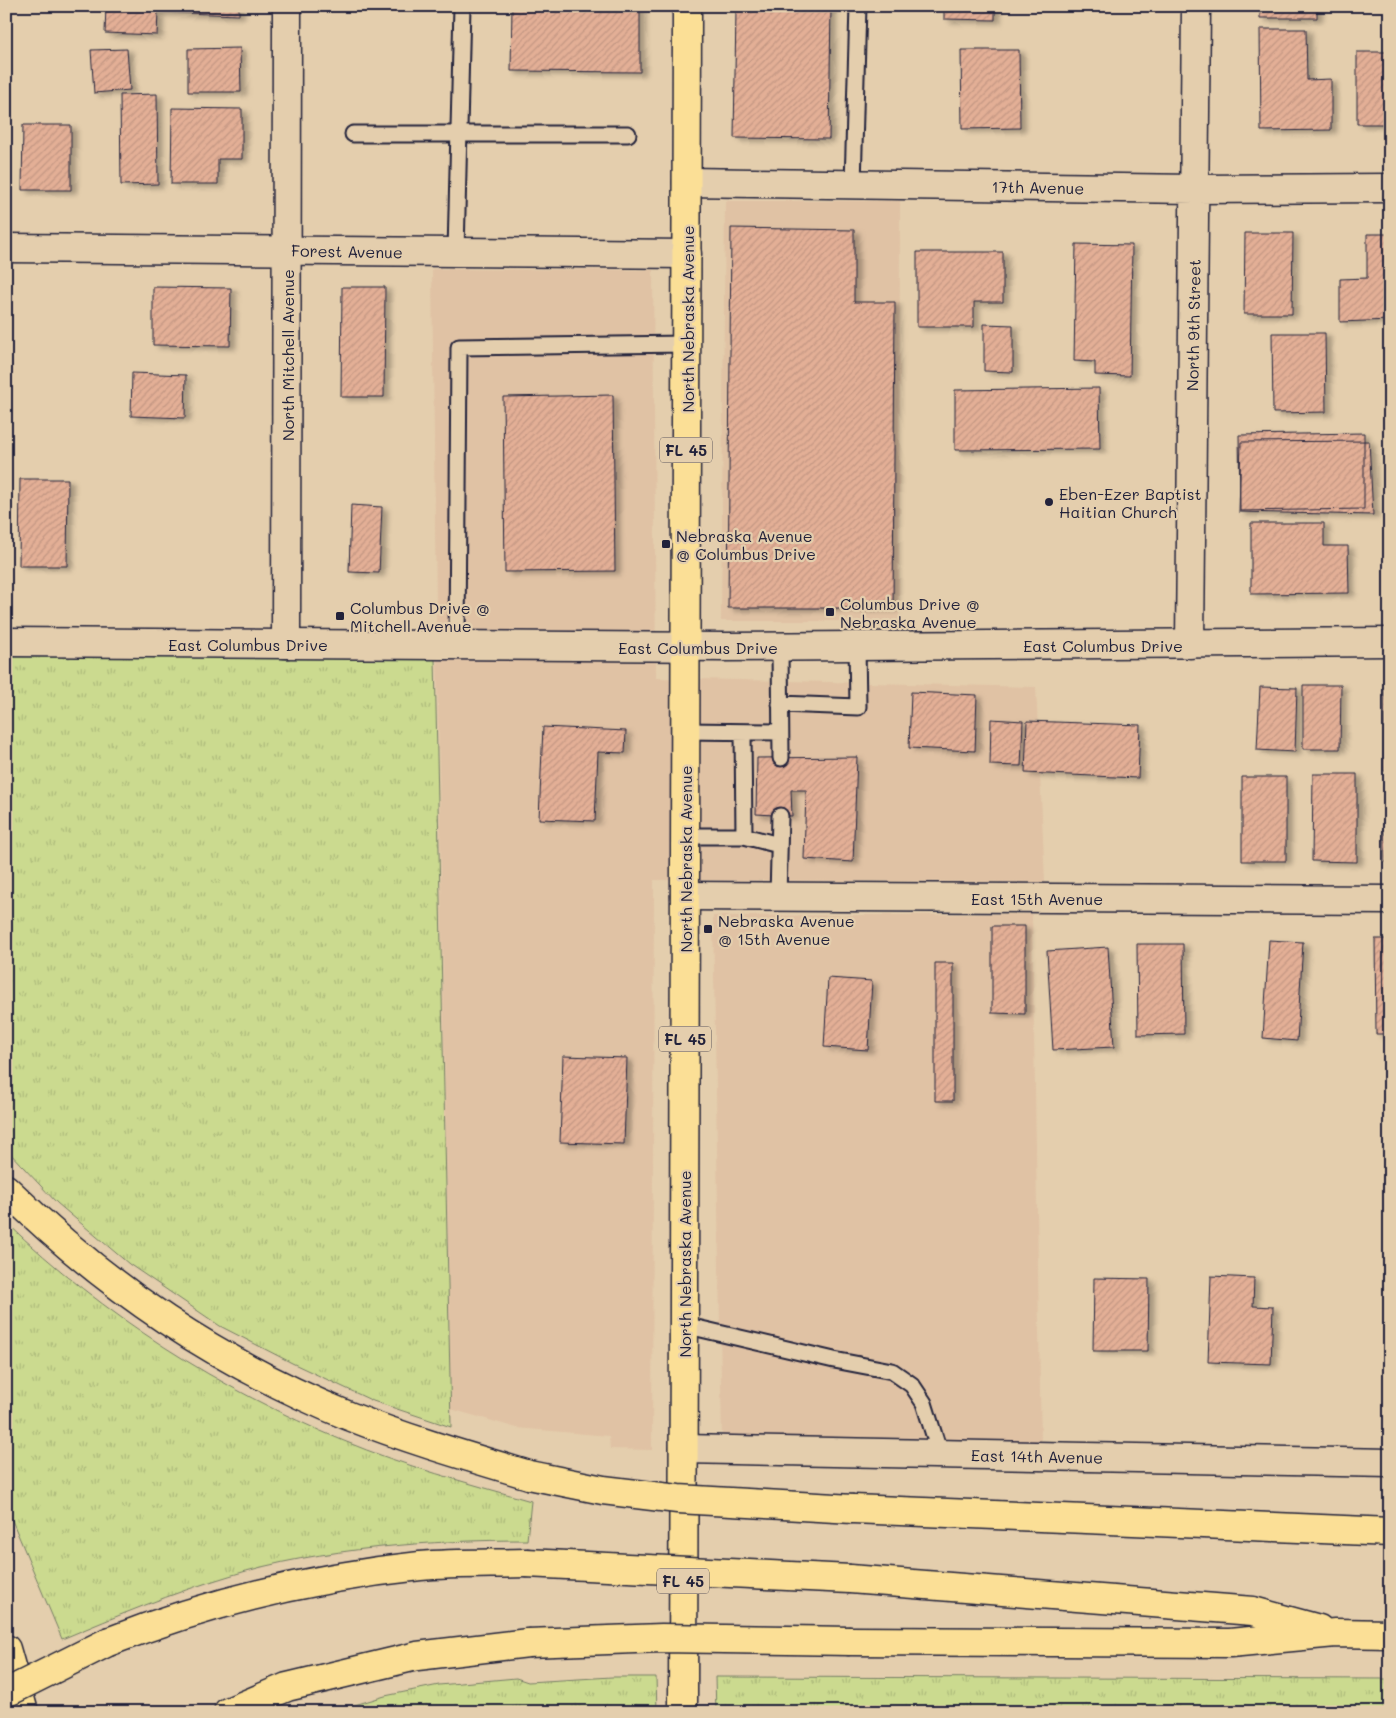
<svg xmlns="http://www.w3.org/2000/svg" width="1396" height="1718" viewBox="0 0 1396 1718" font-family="Mali,sans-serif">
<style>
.built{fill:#e0c2a4}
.grass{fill:url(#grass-tufts);stroke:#767e65}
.building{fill:url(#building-hatch);stroke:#22223b;filter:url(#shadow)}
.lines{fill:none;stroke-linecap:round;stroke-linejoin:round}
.service-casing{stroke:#22223b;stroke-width:19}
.minor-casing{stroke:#22223b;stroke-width:31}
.secondary-casing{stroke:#22223b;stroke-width:31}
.primary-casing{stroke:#22223b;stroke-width:31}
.motorway-casing{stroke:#22223b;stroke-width:31}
.service{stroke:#e4cead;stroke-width:15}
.minor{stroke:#e4cead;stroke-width:28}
.secondary{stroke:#e4cead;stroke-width:28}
.primary{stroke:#fbdf96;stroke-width:28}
.motorway{stroke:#fbdf96;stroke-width:28}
.motorway-bridge-casing{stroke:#22223b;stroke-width:31;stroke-linecap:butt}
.motorway-bridge{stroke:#fbdf96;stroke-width:28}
.poi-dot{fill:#22223b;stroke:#e4cead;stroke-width:2}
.labels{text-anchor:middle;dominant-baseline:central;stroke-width:4.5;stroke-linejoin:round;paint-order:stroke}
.shield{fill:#e4cead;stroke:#5c565d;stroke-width:1}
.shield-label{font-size:15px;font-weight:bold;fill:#22223b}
.street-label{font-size:16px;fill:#22223b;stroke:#e4cead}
.poi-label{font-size:16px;fill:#22223b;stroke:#e4cead;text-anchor:start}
</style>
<defs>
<pattern id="grass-tufts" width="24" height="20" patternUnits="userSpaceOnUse" patternTransform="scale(1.25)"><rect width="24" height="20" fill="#cbda8f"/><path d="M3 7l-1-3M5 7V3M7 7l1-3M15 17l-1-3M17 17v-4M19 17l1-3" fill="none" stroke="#aebb7c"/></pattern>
<pattern id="building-hatch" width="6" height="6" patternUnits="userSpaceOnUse" patternTransform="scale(1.25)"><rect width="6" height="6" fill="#e3af96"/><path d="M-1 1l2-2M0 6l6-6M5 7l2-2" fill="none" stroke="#c29682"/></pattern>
<filter id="shadow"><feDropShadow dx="5.5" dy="3" stdDeviation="2.5" flood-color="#0004"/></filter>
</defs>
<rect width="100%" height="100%" fill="#e4cead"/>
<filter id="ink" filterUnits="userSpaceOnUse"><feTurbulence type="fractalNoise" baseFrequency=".02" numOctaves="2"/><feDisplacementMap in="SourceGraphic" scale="10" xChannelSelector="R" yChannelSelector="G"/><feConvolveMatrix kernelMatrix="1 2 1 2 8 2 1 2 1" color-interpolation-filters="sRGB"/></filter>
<g filter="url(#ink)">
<path class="built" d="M725,201H900L899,621H721Z
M432,269L653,270L656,678L1036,687L1045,882L654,880L652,1450L610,1449L609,1436L517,1428L451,1409L436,609Z
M1032,914L1041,1446L722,1442L713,916Z"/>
<path class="grass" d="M138,656L435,659L451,1427L373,1401L292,1363L220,1326L129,1264L57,1203L6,1149V657Z
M6,1222C104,1316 219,1389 344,1441C404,1466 468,1483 531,1501L527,1540C433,1540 320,1548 229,1576C172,1593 117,1616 62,1639L6,1506Z
M612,1677H656L657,1712H331L385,1696L439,1685L516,1678L528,1682Z
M715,1677L1390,1679V1712H716Z"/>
<path class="building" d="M106,6H239V15L158,12L157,35L105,33Z
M512,6H640V72L511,71Z
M759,6H831L829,139L734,138L736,10H759Z
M944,6H995V20L944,19Z
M1260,6H1317V18H1260Z
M1260,29H1306L1307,80L1331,79V130L1261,131Z
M240,48L241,92H188V49Z
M127,49L130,90L94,93L91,50Z
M961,50H1019L1020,128L962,129Z
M1357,52H1390V124H1357Z
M157,94L158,184L121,185L120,95Z
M172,108L242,109V159H218V184H171Z
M23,125H71V190H22Z
M731,228L854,230V302H895L893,608H728Z
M1245,233H1293L1292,314H1244Z
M1367,234H1390V320L1340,322V279L1367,278Z
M1076,244L1132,245L1130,376L1095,375V362L1074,361Z
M917,252H1003V302H974V327H917Z
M153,287L231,288L230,346L153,345Z
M342,287H385L384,397H341Z
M984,324L1013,325V372L984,371Z
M1272,333H1325L1326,412L1273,413Z
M132,373L186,375L185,418L131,416Z
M1099,388L1100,449L955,450V390Z
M613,395L615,571L505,572L503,397Z
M1364,433V509L1240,511L1239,435Z
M1369,441L1373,515L1239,512L1241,442Z
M20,479H68L67,566H19Z
M351,505L382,507L379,573L349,572Z
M1251,523H1324V546H1348L1349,593L1251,594Z
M1385,682H1390V771H1384Z
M1303,685H1341L1340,749H1303Z
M1260,687L1297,688L1295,752L1257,750Z
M911,692L977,695L975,751L909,748Z
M991,719L1023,721L1021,766L990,765Z
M1027,721L1140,725L1138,778L1025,773Z
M543,727L626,731L625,753L598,752L595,821L539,819Z
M857,757L853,862L804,859L806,790H791L792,816L756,814L757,758Z
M1313,774H1357V862L1312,861Z
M1242,777H1286V861H1242Z
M1384,783H1390V862H1385Z
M992,926H1025V1014L992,1013Z
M1375,939H1390V1034H1376Z
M1269,940L1303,942L1297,1041L1263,1038Z
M1137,944H1183L1184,1034L1138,1035Z
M1108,947L1114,1047L1053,1050L1047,951Z
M935,963H953V1101H935Z
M828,978L872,981L868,1050L824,1047Z
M563,1056L627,1058L624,1144L560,1142Z
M1211,1276L1254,1278L1253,1306L1273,1307L1271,1364L1208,1362Z
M1094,1278L1149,1279L1148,1351H1093Z"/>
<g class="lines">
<g class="service-casing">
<path id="service" d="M353,134H628
M853,184L858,6
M456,252L462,6
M457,646L459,347L686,344
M780,647L781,758
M780,704L858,707L857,646
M685,731L780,732
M743,732L744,836L779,845
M685,836H744
M778,897L780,816
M684,1325L834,1360L892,1371L912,1385L924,1403L940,1454"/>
</g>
<g class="minor-casing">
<path id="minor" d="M687,182L1195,189L1390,188
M6,248L687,254
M286,644L287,6
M1190,644L1196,6
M685,896L1390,900
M684,1449L1390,1463"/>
</g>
<g class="secondary-casing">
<path id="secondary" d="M6,642L726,647L1390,642"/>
</g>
<g class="primary-casing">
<path id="primary" d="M683,1712L687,6"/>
</g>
<g class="motorway-casing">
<path id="motorway" d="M6,1189C108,1289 217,1362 349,1416C407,1439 469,1457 529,1475
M853,1509L1390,1532
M850,1579L1253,1611L1319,1629
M850,1641L1230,1643L1335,1633L1390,1634
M108,1642C207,1603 315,1577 420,1566C455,1563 491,1564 526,1563
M6,1649L24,1712
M228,1712L287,1687L417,1656L528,1643"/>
</g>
<use href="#service" class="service"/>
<use href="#minor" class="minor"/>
<use href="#secondary" class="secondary"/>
<use href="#primary" class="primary"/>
<use href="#motorway" class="motorway"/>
<g class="motorway-bridge-casing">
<path id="motorway-bridge" d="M529,1475L603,1490L678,1499L853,1509
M526,1563L850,1579
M528,1643L662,1638L850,1641
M6,1693L108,1642"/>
</g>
<use href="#motorway-bridge" class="motorway-bridge"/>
</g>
</g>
<g class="poi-dot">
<circle cx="1049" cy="502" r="5"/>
<rect x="661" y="539" width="10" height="10" rx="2.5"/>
<rect x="825" y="607" width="10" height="10" rx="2.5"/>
<rect x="335" y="611" width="10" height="10" rx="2.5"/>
<rect x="703" y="924" width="10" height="10" rx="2.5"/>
</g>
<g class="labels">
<g class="shield">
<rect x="660" y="437.5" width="52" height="25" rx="4"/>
<rect x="659" y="1026.5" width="52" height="25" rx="4"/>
<rect x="657" y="1568.5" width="52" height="25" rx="4"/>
</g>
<g class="shield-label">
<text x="686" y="450">FL 45</text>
<text x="685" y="1039">FL 45</text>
<text x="683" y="1581">FL 45</text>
</g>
<g class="street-label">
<text transform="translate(1038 187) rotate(1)">17th Avenue</text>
<text transform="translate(347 251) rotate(1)">Forest Avenue</text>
<text transform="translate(687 319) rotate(-90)">North Nebraska Avenue</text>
<text transform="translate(1193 325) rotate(-89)">North 9th Street</text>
<text transform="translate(287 355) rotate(-90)">North Mitchell Avenue</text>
<text x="248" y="644">East Columbus Drive</text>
<text x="1103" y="645">East Columbus Drive</text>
<text x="698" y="647">East Columbus Drive</text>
<text transform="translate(685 859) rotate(-90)">North Nebraska Avenue</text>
<text x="1037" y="898">East 15th Avenue</text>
<text transform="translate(684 1264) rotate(-90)">North Nebraska Avenue</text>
<text transform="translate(1037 1456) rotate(1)">East 14th Avenue</text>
</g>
<g class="poi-label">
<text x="1059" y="493">Eben-Ezer Baptist<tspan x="1059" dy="18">Haitian Church</tspan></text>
<text x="676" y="535">Nebraska Avenue<tspan x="676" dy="18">@ Columbus Drive</tspan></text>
<text x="840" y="603">Columbus Drive @<tspan x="840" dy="18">Nebraska Avenue</tspan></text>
<text x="350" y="607">Columbus Drive @<tspan x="350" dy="18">Mitchell Avenue</tspan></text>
<text x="718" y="920">Nebraska Avenue<tspan x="718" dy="18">@ 15th Avenue</tspan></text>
</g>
</g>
<rect width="1396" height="1718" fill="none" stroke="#e4cead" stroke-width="25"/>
<rect x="12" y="12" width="1371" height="1693" fill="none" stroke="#22223b" stroke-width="2" filter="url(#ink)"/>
</svg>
